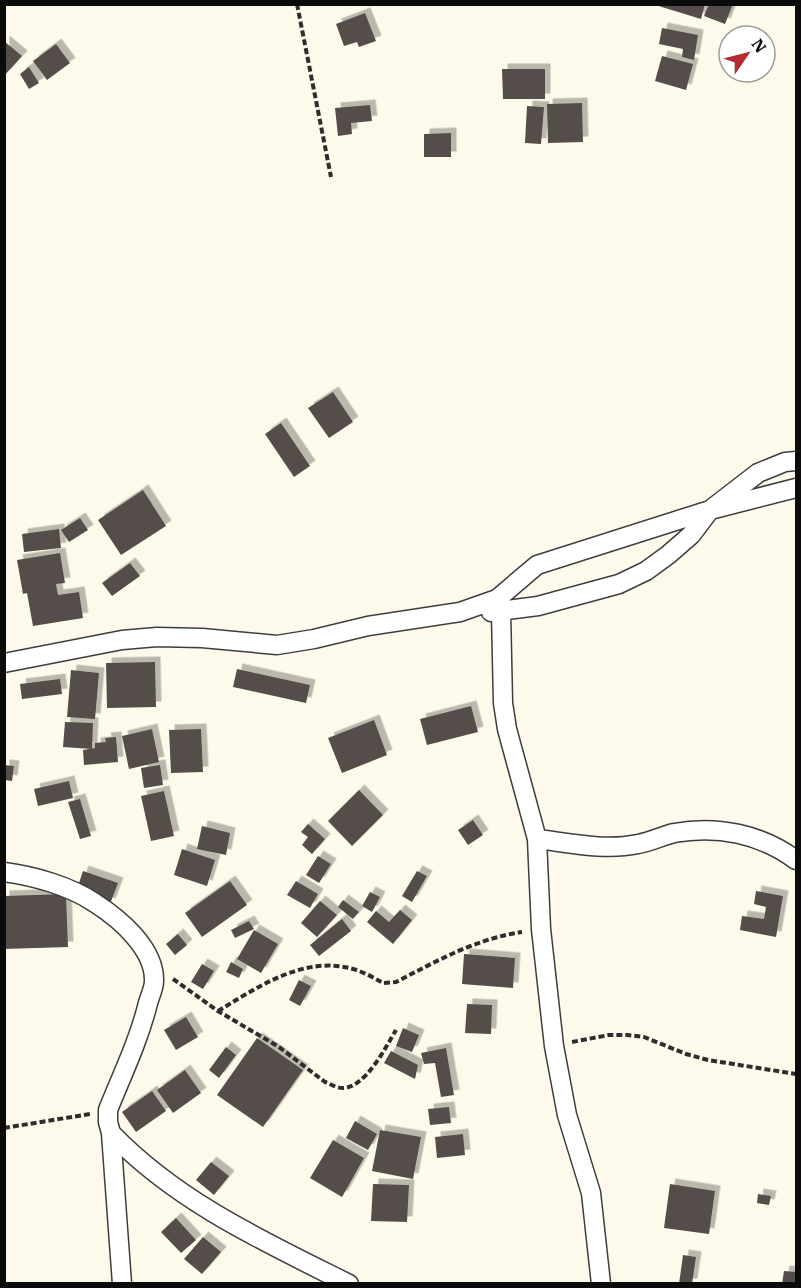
<svg xmlns="http://www.w3.org/2000/svg" width="801" height="1288" viewBox="0 0 801 1288" font-family="'IBM Plex Serif',serif">
<style>
.building{fill:#544d48;filter:url(#shadow)}
.lines{fill:none;stroke-linecap:round;stroke-linejoin:round}
.street-casing{stroke:#3e3e3e;stroke-width:21}
.path{stroke:#2d2d2d;stroke-width:4;stroke-dasharray:6 3;stroke-linecap:butt}
.street{stroke:#fff;stroke-width:18}
</style>
<defs>
<filter id="shadow"><feDropShadow dx="5.5" dy="-5.5" stdDeviation="0" flood-color="#0004"/></filter>
</defs>
<rect width="100%" height="100%" fill="#fefaeb"/>
<path class="building" d="M652,4H705L701,19Z
M709,4H733L725,24L704,16Z
M365,13L376,41L359,47L357,42L344,46L336,24Z
M662,28L698,35L694,60L682,57L683,49L659,44Z
M4,41L22,56L4,76Z
M56,44L70,63L47,80L33,61Z
M662,56L693,64L686,90L655,81Z
M29,67L39,83L29,89L20,74Z
M502,69H545V99H503Z
M582,103L583,142L548,143L547,104Z
M370,105L372,121L351,123L352,134L338,136L335,108Z
M527,106L544,107L541,144L525,143Z
M451,133V157H424V134Z
M333,392L353,422L329,438L308,408Z
M281,423L310,466L294,477L265,434Z
M143,490L166,526L121,555L98,520Z
M80,518L88,530L69,542L61,530Z
M59,529L61,548L24,552L22,534Z
M60,553L65,583L56,584L58,595L79,592L83,618L33,626L27,593L23,594L17,560Z
M130,563L140,576L112,596L102,583Z
M155,662L156,707L107,708L106,663Z
M237,669L310,685L306,703L233,687Z
M71,670L99,673L95,719L67,717Z
M60,679L62,694L22,699L20,684Z
M471,706L478,732L427,745L420,719Z
M374,720L387,755L342,773L328,738Z
M65,722L93,723L92,749L63,747Z
M152,729L159,762L129,769L122,736Z
M201,729L203,772L171,773L169,730Z
M116,737L118,762L84,765L83,750L95,748V743L106,742L105,738Z
M4,765L14,766L12,781L4,780Z
M160,765L163,785L144,788L141,768Z
M69,781L73,798L38,806L34,789Z
M359,790L383,815L352,846L328,821Z
M164,791L174,836L151,841L141,796Z
M80,799L91,836L80,839L68,802Z
M473,820L483,835L468,845L458,830Z
M308,824L325,839L312,854L302,845L308,837L301,832Z
M202,826L230,833L226,855L197,849Z
M182,849L215,860L207,886L174,875Z
M318,856L331,864L319,883L306,875Z
M83,871L118,883L110,904L76,892Z
M417,871L427,876L412,902L402,896Z
M230,881L247,905L202,937L185,913Z
M296,881L318,894L310,908L287,895Z
M756,891L783,896L776,937L740,930L742,916L764,919L766,907L754,904Z
M370,892L380,897L372,912L362,906Z
M66,894L68,947L4,949V896Z
M343,900L359,912L353,919L338,907Z
M320,901L337,915L317,937L301,923Z
M400,910L412,920L393,944L367,922L376,911L389,922Z
M342,919L351,931L319,956L310,945Z
M249,921L254,929L235,938L231,930Z
M254,930L278,944L261,973L237,959Z
M178,934L187,945L175,955L166,944Z
M464,954L515,958L513,988L462,984Z
M231,962L243,969L239,978L226,972Z
M202,964L214,971L203,989L191,982Z
M299,980L311,986L300,1006L289,1000Z
M467,1004L492,1005L491,1034L465,1033Z
M186,1017L198,1037L176,1050L164,1030Z
M403,1028L419,1035L412,1052L396,1046Z
M257,1038L303,1070L263,1127L217,1095Z
M226,1047L236,1055L219,1078L209,1070Z
M446,1048L454,1095L441,1097L435,1063L424,1064L421,1053Z
M391,1051L418,1065L415,1079L384,1063Z
M185,1070L201,1093L173,1113L157,1090Z
M152,1091L166,1111L136,1132L122,1112Z
M449,1107L451,1123L430,1125L428,1109Z
M355,1121L377,1134L368,1150L346,1138Z
M380,1130L421,1137L413,1179L372,1171Z
M463,1134L465,1155L437,1158L435,1137Z
M333,1140L364,1158L342,1197L310,1178Z
M211,1162L229,1176L214,1195L196,1180Z
M373,1184L409,1185L407,1222L371,1221Z
M670,1184L715,1191L709,1234L664,1228Z
M758,1194L771,1196L769,1205L757,1203Z
M176,1218L196,1240L181,1253L161,1232Z
M203,1237L221,1252L202,1274L184,1259Z
M683,1255L696,1257L692,1284H679Z
M784,1271L796,1272V1284H782Z"/>
<g class="lines">
<g class="street-casing">
<path id="street" d="M491,612L538,606L619,584L646,571L668,555L691,535L710,510L758,473L785,462L796,461
M501,612L503,703L507,729L537,839L541,929L554,1046L567,1115L591,1193L601,1284
M4,663L122,640L157,637L202,638L277,645L314,639L368,626L460,612L497,599L537,565L710,510L796,488
M537,839C570,843 605,851 638,844C650,842 662,836 674,833C717,825 761,834 796,860
M4,872C34,876 70,886 95,903C120,919 155,949 154,981C154,988 150,996 148,1003C139,1040 122,1075 108,1110V1122L111,1133C177,1202 265,1242 349,1284
M111,1133L122,1284"/>
</g>
<path class="path" d="M297,4L331,177
M173,979L218,1011L279,1047L325,1082C331,1084 336,1088 343,1088C365,1088 386,1047 396,1030
M218,1011C258,987 304,955 353,969C364,972 374,978 383,983L396,982C437,961 475,939 522,932
M572,1042L609,1035H627L644,1037L686,1054L708,1060L796,1074
M4,1128L90,1114"/>
<use href="#street" class="street"/>
</g>
<rect width="801" height="1288" fill="none" stroke="#0b0b0b" stroke-width="12"/>
<g transform="translate(747 54) rotate(55)"><circle r="28" fill="#ffffff" stroke="#9d9d9d" stroke-width="1.5"/>
<path d="M0-4.5L10 22L0 15L-10 22Z" fill="#b52a33"/>
<text y="-9" font-size="16" font-weight="bold" text-anchor="middle" fill="#0b0b0b">N</text>
</g>
</svg>
